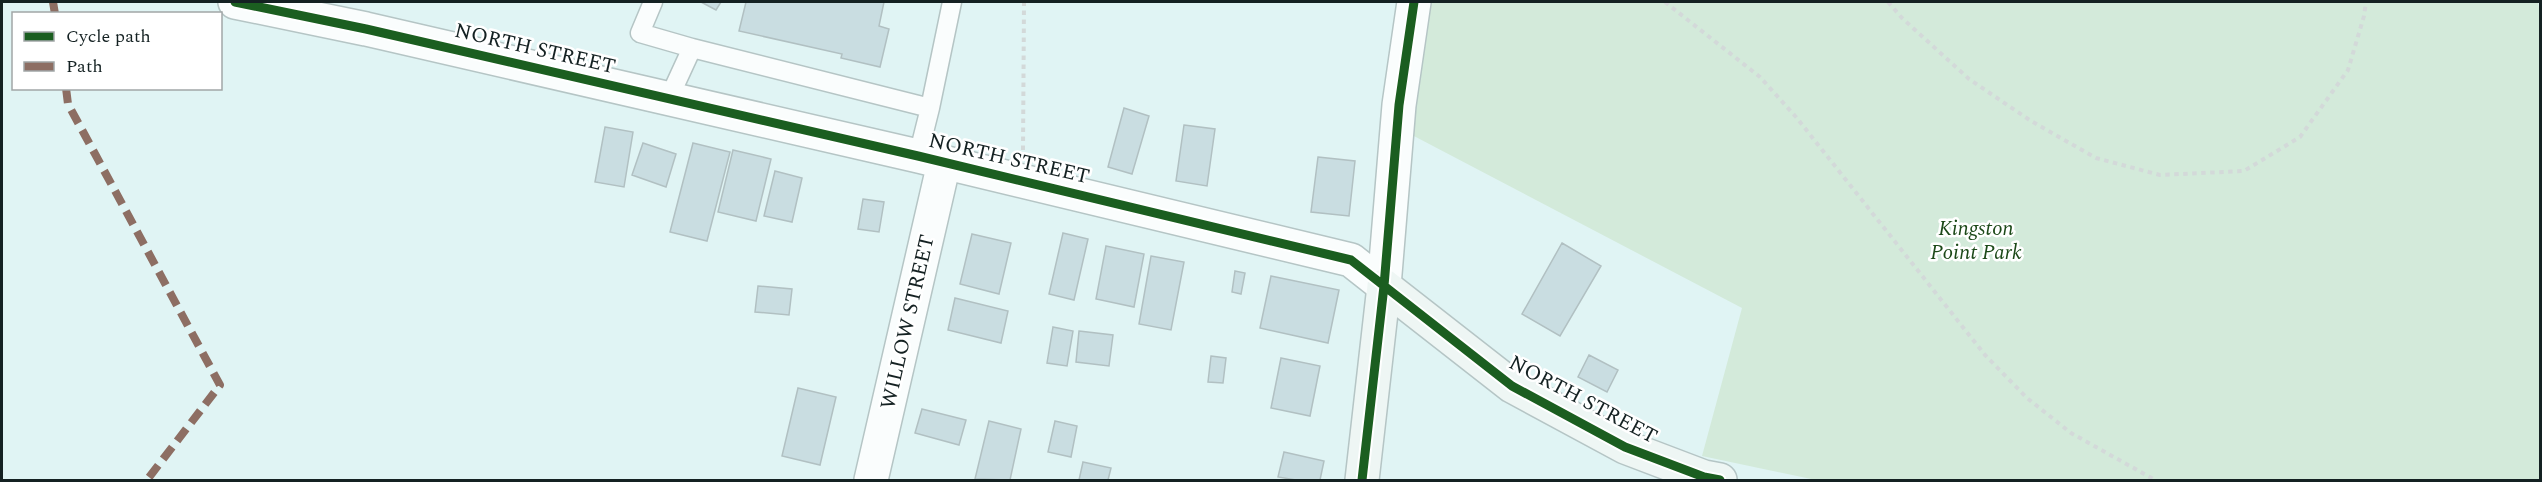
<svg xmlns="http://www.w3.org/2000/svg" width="2542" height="482" viewBox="0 0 2542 482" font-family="Spectral,serif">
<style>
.green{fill:#d3eada}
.building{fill:#c9dde1;stroke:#b1c0c2;stroke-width:1.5}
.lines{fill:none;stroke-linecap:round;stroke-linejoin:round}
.lane-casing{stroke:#b5c5c5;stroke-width:21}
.street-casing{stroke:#b5c5c5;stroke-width:36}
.secondary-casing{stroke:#b5c5c5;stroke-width:36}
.path{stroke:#d3d9d9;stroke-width:4;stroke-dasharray:4.5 4.5;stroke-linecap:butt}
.lane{stroke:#fafdfd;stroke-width:18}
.street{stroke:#fafdfd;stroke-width:33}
.secondary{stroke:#eef6f4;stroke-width:33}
.quiet{stroke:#8d6e63;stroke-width:8;stroke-dasharray:15 8;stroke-linecap:butt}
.cycleway-casing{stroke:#fff;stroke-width:13}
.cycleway{stroke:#1b5e20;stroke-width:9}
.labels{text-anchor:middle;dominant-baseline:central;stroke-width:5;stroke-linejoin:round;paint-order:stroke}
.street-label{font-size:21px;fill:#142122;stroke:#fff}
.park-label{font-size:21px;font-style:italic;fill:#1c4918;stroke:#fff}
</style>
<rect width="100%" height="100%" fill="#e0f4f4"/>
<path class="green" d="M1431,2H2538L2540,15V480H1816L1702,456L1742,308L1412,135Z"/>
<path class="building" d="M701,2H721L716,10Z
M746,2H884L879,26L889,29L880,67L841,58L842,54L739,31Z
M1124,108L1149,116L1132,174L1108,167Z
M1184,125L1215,129L1207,186L1176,181Z
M605,127L633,132L624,187L595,182Z
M643,143L676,154L666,187L632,175Z
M693,143L730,152L707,241L670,232Z
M733,150L771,159L756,221L718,212Z
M1318,157L1355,161L1349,216L1311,212Z
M775,171L802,178L792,222L764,216Z
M863,199L884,202L879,232L858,229Z
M1063,233L1088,239L1074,300L1049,294Z
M972,234L1011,243L999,294L960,284Z
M1562,243L1601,266L1560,336L1522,314Z
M1106,246L1144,254L1134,307L1096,299Z
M1151,256L1184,262L1171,330L1139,324Z
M1235,271L1245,273L1241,294L1232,292Z
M1271,276L1339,290L1328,343L1260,328Z
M758,286L792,289L789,315L755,312Z
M955,298L1008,311L1001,343L948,330Z
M1053,327L1073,331L1067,366L1047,363Z
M1079,331L1113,335L1109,366L1076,362Z
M1589,355L1618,370L1607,392L1578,377Z
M1211,356L1226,358L1223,383L1208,382Z
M1281,358L1320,366L1310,416L1271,408Z
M798,388L836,397L820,465L782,456Z
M922,409L966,420L959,445L915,433Z
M989,421L1021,429L1010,480L975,479Z
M1055,421L1077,426L1071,457L1048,452Z
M1284,452L1324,461L1320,480H1296L1278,477Z
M1083,462L1111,468L1108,480H1079Z"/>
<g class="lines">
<g class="lane-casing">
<path id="lane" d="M653,2L640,33L692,48
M669,98L692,48L930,108L918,156
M930,108L952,2"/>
</g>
<g class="street-casing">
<path id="street" d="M235,2L366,29L918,156L1351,260L1384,286
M1384,286L1399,105L1414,2
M871,480L944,163"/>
</g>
<g class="secondary-casing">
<path id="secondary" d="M1384,286L1512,386L1625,447L1704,477L1720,480
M1362,480L1384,286"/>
</g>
<path class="path" d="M1665,2L1760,77L1796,117L1985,355L2027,398L2071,433L2155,480
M1888,2L1902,18L1969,79L2031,121L2096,158L2160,175L2244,171L2300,137L2348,70L2364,16L2366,2
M1023,150L1024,2"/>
<use href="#lane" class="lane"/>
<use href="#street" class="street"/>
<use href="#secondary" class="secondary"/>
<path class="quiet" d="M53,2L55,14
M66,88L68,104L220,385L147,480"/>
<g class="cycleway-casing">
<path id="cycleway" d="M235,2L366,29L918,156L1351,260L1512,386L1625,447L1704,477L1720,480
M1362,480L1384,286L1399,105L1414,2"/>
</g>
<use href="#cycleway" class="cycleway"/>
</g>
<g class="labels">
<g class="street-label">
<text transform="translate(535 49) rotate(13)">NORTH STREET</text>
<text transform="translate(1009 159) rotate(13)">NORTH STREET</text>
<text transform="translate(908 322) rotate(-77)">WILLOW STREET</text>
<text transform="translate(1583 400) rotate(28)">NORTH STREET</text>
</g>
<g class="park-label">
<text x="1976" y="229">Kingston<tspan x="1976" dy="24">Point Park</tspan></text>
</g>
</g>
<rect width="2542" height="482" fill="none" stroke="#142122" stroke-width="6"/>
<rect x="12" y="12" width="210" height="78" fill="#ffffff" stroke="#a1a6a7" stroke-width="1.5"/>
<rect x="24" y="32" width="30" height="9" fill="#1b5e20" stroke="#a1a6a7" stroke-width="1.5"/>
<text x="66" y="42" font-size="18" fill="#142122">Cycle path</text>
<rect x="24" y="62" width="30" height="9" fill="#8d6e63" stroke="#a1a6a7" stroke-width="1.5"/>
<text x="66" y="72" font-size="18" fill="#142122">Path</text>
</svg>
